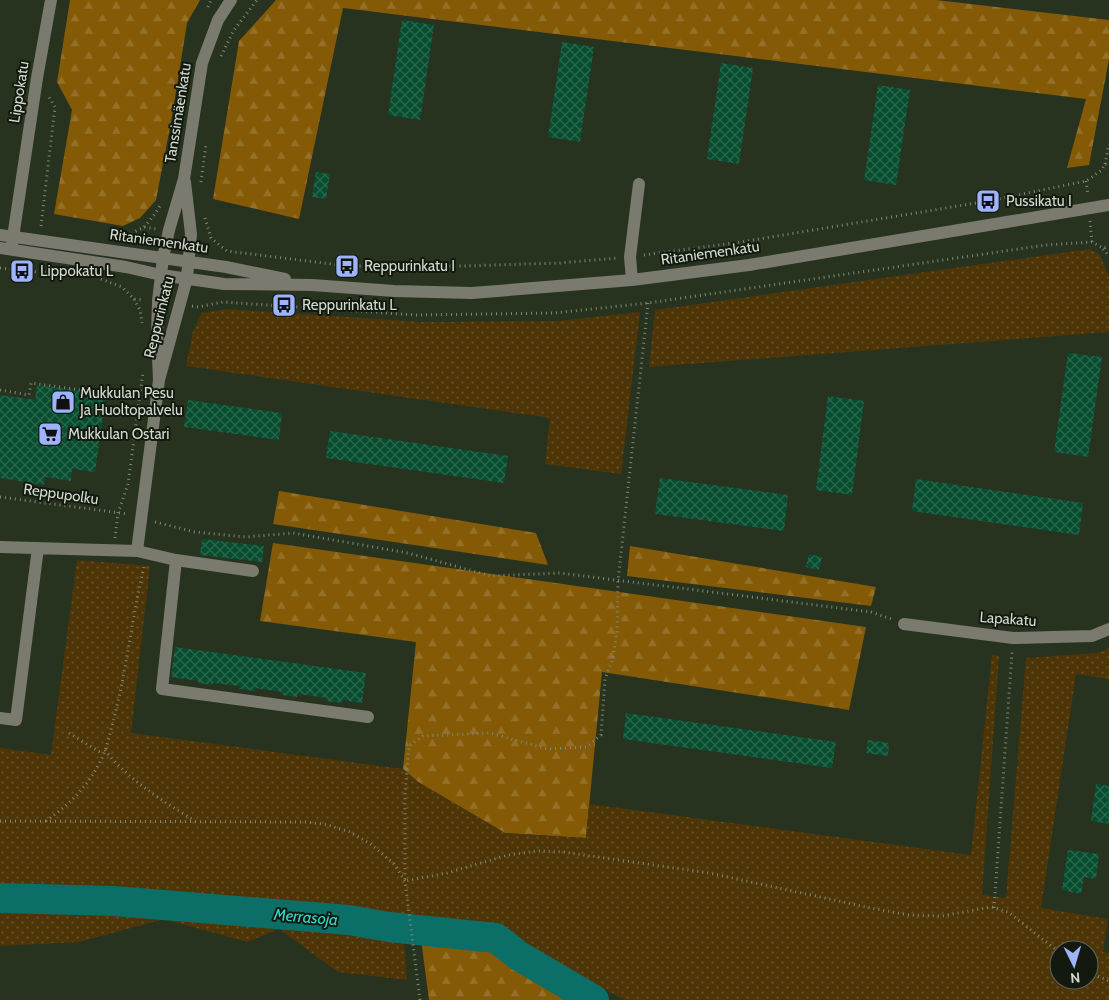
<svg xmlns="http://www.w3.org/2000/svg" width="1109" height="1000" viewBox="0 0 1109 1000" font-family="Cabin,sans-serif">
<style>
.forest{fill:url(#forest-firs)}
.park{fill:url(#park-dots);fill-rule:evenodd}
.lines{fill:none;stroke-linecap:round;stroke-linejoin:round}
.river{stroke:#0b6e67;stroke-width:30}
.building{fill:url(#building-cross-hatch)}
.path{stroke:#7e8877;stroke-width:3;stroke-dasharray:1 4;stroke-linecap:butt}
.minor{stroke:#7b7a6e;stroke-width:12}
.labels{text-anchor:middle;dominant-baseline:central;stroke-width:4;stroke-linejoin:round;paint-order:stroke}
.street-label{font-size:15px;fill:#d2dacd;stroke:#141910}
.poi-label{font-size:15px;fill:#d2dacd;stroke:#141910;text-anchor:start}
.water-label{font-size:16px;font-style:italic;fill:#2edbce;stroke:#141910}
</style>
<defs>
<pattern id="forest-firs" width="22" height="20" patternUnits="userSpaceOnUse" patternTransform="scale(1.25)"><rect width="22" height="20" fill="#845a06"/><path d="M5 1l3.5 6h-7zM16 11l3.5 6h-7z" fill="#947129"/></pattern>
<pattern id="park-dots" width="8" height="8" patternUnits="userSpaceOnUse" patternTransform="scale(1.25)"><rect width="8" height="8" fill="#4e3507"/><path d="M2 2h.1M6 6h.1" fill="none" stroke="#67522a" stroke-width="1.8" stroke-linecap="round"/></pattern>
<pattern id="building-cross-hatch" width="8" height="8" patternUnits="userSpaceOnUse" patternTransform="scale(1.25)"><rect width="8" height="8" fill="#074e31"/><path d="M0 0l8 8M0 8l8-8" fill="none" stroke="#2a674e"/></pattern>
</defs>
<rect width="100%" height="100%" fill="#27331e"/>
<path class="forest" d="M70,0H200L187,23L171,122L156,200L140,218L123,226L54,214L72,110L57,82Z
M276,0H936L1109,20V59L1089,165L1067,168L1086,99L343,8L299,219L213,199L239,41Z
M279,491L536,533L548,565L273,524Z
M273,543L866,627L849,710L602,672L586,838L505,833L418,782L403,769L416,642L260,621Z
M630,546L876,587L871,606L627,576Z
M421,939L494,947L581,1000H429Z"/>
<path class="park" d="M1090,249L1100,255L1109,277V332L649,367L655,310Z
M227,309L422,322L558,321L640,312L621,474L545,464L550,418L186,366L193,331L202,313Z
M77,560L150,566L131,733L403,769L418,782L505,833L586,838L589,804L971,855L992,655L999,656L982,895L1006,898L1026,658L1098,653L1109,648V679L1076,674L1041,908L1108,919L1103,952L1109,953V1000H624L497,927L402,915L407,980L338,972L279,929L247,942L164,919L79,942L0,946V748L51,755ZM1059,950H1089V980H1059Z"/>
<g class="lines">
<path class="river" d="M0,898L114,901L349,920L389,927L496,938L519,956L594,1000"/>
</g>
<path class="building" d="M402,20L434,25L420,120L388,115Z
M562,42L594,47L580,142L548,137Z
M721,63L753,68L739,164L707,159Z
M878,85L910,90L896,185L864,180Z
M316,172L330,174L326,199L312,197Z
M1068,353L1102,357L1088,457L1054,452Z
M37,385L106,394L95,472L72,469L71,481L45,477L44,485L0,478V395L35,400Z
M828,396L864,401L852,495L816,490Z
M188,400L282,413L279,440L184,427Z
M330,431L508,456L504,483L326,458Z
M660,478L788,495L784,531L655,514Z
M916,479L1083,503L1079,535L912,511Z
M202,539L264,546L262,562L200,555Z
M809,554L822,557L819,570L806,567Z
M175,647L366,673L362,703L342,700L341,703L326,701L327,698L298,694L297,697L282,695L283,692L255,688V691L239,689L240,686L213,683L212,685L198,683V681L171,677Z
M626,713L836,742L832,768L623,739Z
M868,740L889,743L888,756L866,753Z
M1096,784L1109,786V824L1091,821Z
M1068,850L1099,854L1096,879L1084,877L1081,894L1062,890Z"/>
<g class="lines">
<path class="path" d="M208,7L211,0
M221,56L234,30L257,0
M172,151L176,126
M1105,164L1109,144
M1086,181L1088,195
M201,182L206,144
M205,218L211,238L227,251L347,266H464L560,263L618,258
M1090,221L1092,242
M41,226L55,107L49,97
M144,227L155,214L161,204
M122,237H125L144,227L156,229
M1103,249L1109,256
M644,255L741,242L988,201L1086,181L1102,170L1105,164H1109
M0,268L75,276
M101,279L122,287L134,299L144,300
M134,299L140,310L142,323
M648,303L618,581L617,633L612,661L605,679L601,735L587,747L547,749L490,733L423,736L409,746L405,792V881L447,873L508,855L538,851L563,852L709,873L871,908L909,915L942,916L991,907L1008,912L1059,952
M192,306L198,307L223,302L416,315L554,313L648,303L1046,245L1092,242L1103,248L1109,247
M0,390L29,395L31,383L139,398
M0,497L128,514
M155,522L195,532L246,537L293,533L408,553L491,576L560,573L871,612L891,619
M115,538L118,513L128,484L143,372
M69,733L103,754
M105,750C128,780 163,801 195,821
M0,821L307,822L328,825L350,832L372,845L394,864L405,881L420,1000
M46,821C68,806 88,786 100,762C107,749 110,733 114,718C127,668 132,617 144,567
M994,908L1012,652
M1089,972L1109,981"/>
<path class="minor" d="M0,235L226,267L285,279
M12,244L37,78L51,0
M0,248L126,267L161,275L224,284L312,285L394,291L472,293L632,280L749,265L1109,205
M632,280L630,257L639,184
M159,380L157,333L158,301L163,258L169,230L184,179L202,63L218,20L231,0
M0,547L137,551L176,560L253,571
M137,551L159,380L187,278L191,234L185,182
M176,560L162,689L368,717
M904,624L1013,638L1092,636L1109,629
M0,718L16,720L38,548"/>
</g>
<defs>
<g id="bus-square" transform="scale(1.25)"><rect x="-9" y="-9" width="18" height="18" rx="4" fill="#9db4fd" stroke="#141910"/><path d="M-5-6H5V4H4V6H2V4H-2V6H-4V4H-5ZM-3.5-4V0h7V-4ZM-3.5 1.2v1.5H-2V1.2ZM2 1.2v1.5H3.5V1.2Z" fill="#111"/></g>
<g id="shop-square" transform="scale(1.25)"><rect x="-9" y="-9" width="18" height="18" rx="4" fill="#9db4fd" stroke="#141910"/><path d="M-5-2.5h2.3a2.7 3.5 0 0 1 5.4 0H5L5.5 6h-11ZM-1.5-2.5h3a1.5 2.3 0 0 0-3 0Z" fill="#111"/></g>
<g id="supermarket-square" transform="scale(1.25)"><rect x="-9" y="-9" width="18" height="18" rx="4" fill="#9db4fd" stroke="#141910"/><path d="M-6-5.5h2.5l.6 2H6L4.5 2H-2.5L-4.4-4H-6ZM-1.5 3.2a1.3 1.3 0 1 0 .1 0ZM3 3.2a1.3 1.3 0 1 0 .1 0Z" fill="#111"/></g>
</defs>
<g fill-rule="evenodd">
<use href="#bus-square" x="988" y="201"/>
<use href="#bus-square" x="347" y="266"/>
<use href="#bus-square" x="22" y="271"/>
<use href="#bus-square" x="284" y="305"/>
<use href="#shop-square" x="63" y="402"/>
<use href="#supermarket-square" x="50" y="434"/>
</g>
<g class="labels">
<g class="street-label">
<text transform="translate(19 92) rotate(-81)">Lippokatu</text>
<text transform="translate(178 113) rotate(-81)">Tanssimäenkatu</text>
<text transform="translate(159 241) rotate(8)">Ritaniemenkatu</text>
<text transform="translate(710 253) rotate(-8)">Ritaniemenkatu</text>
<text transform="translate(159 317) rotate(-76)">Reppurinkatu</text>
<text transform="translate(61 494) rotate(8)">Reppupolku</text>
<text transform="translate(1008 619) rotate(4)">Lapakatu</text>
</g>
<g class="poi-label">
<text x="1006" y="201">Pussikatu I</text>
<text x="364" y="266">Reppurinkatu I</text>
<text x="40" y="271">Lippokatu L</text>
<text x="302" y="305">Reppurinkatu L</text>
<text x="80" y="393">Mukkulan Pesu<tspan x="80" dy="17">Ja Huoltopalvelu</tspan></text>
<text x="68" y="434">Mukkulan Ostari</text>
</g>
<g class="water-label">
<text transform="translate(306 917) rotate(5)">Merrasoja</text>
</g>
</g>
<g transform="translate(1074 965) rotate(175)"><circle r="24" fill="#141910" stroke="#60665c"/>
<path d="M0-4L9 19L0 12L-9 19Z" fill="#9db4fd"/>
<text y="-8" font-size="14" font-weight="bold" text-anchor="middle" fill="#d2dacd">N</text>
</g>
</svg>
